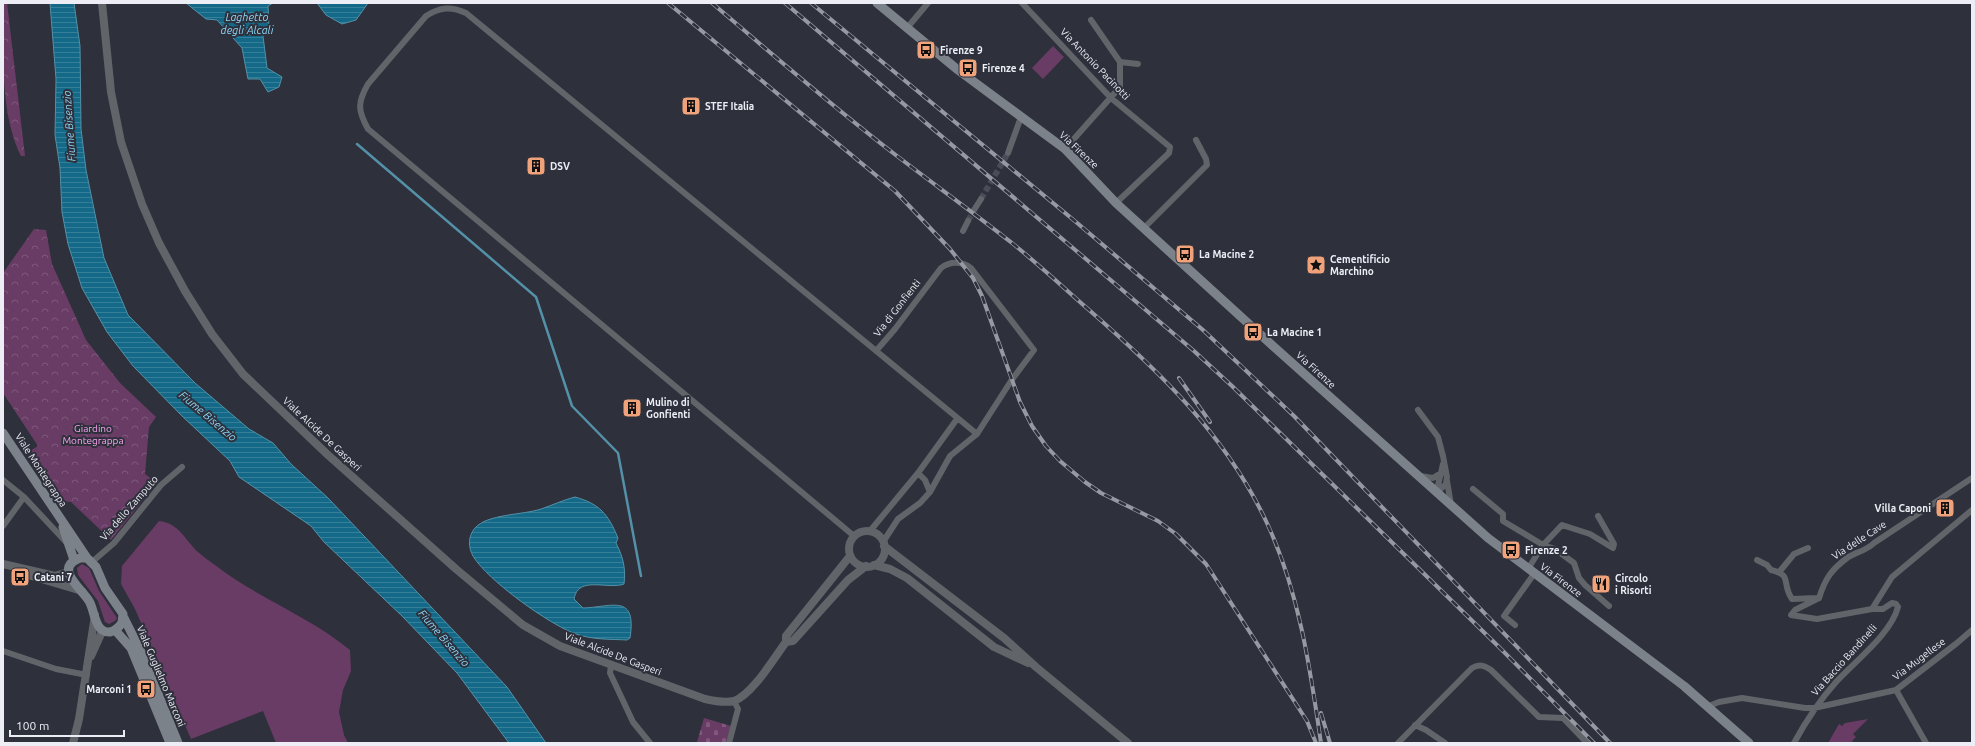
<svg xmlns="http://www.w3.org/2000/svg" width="1975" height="746" viewBox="0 0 1975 746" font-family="Ubuntu,sans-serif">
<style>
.grass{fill:#693c65}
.cemetery{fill:url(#cemetery-stones)}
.park{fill:url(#park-crowns)}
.water{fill:url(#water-rules);stroke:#5491a8}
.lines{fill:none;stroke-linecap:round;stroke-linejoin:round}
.stream{stroke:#5491a8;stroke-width:2.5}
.minor-tunnel{stroke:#4a4c57;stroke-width:6;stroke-dasharray:6 3;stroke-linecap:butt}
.minor{stroke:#61656a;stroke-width:6}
.tertiary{stroke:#61656a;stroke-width:8}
.secondary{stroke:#7c828a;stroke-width:9}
.rail-casing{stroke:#9799a2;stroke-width:4}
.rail{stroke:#2e303b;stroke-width:2.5;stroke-dasharray:8;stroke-linecap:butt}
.labels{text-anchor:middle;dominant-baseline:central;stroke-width:4;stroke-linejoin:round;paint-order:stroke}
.poi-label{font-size:10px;font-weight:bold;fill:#ecedf5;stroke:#2e303b;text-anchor:start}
.street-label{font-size:10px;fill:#ecedf5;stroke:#2e303b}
.park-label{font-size:10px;fill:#fba5f2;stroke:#2e303b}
.water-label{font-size:11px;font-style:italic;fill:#8dd5f5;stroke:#2e303b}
</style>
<defs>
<pattern id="cemetery-stones" width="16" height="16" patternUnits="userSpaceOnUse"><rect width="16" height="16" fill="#693c65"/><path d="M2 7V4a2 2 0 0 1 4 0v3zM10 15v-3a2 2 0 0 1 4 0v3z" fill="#7f587c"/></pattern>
<pattern id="park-crowns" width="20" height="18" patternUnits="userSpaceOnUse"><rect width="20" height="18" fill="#693c65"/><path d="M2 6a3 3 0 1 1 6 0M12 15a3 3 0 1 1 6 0" fill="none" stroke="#7f587c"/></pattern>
<pattern id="water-rules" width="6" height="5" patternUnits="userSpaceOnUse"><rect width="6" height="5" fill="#136987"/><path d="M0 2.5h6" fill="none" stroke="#367f99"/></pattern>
</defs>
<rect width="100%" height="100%" fill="#2e303b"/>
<path class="grass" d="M1053,46L1064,57L1043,79L1032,68Z
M159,521C179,523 185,540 198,552C203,557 210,561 215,565C257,598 309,616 350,650L351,671L343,690L339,712L344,735L348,743H276L263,711L191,739L135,609L121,584L122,566Z
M82,564L89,568L99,591L117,618L115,621L109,624L105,622L98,601L78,575L77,568Z
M1868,719L1853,734L1856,737L1852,741L1854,743H1828L1839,724L1842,726L1845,723Z"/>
<path class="cemetery" d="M704,718L731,726L726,743L697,742Z"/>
<path class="park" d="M3,3H7L25,156H21C0,114 3,52 3,3Z
M34,229L46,230L52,264L86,340L120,383L156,417L149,427L145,474L157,483L111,540L71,502L60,501L27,453L38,446L3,393V273Z"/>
<path class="water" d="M50,3H74L80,46L81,129L86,170L104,258L128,315L195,383L249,429L273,443L291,464L328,498L507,687L546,743H509L457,673L402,616L324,542L311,526L239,477L230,461L182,416L133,366L107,332L82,288L68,244L62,212L60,168L55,135L56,79Z
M186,3H273L268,6L269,26L263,36L267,68L282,77L279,87L268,92L260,79H248L242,48L217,20L206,19Z
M317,3H368L356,20L342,24L326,15Z
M575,497C600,504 608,514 618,538L616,543C623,557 626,568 624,584C608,590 578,575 574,599L583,608C612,607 637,593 630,638L627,640C610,639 593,640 576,634C550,625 487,580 473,556C468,547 468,536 475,528C487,514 523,515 541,509C553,505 563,500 575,497Z"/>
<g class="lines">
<path class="stream" d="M357,144L536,297L572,406L618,453L641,576"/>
<path class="minor-tunnel" d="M981,199L1008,153
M968,221L974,210"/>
<path class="minor" d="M1022,3L1111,98L1170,147L1169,153L1116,203
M1091,20L1120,62
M907,28L928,3
M1065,149L1120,87V62L1138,64
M1008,153L1021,117
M974,210L981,199
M1144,228L1207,165L1206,159L1196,140
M963,231L968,221
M876,351L895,329L941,268C950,261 962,261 971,268L1034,350L1011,381L977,434
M1418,410L1438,437L1443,456L1447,477L1446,484L1436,493
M918,473L925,480L930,492
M1420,476L1433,478L1441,473L1443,464
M3,480L24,497L66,542
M1447,481L1451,505
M1473,489L1503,514V521L1543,545L1555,549L1574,563L1579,578L1585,585L1609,606
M1436,493L1441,473
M3,526L24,497
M870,531L918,473L957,419
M854,536L368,129C358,111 357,103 368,84L426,16C440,7 451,6 466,13L977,434L950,456L930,492L920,503L898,519L883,542
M1757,560L1767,565L1771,570C1793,575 1781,583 1792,599L1817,598
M92,562L114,543L161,485L182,467
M1528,569L1543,545L1562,525L1590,534L1613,548L1614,544L1598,516
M1780,571L1794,554L1808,548
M1819,598C1825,579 1831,570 1847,558C1856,552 1866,551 1874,543L1972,478
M1872,609L1892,577L1972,510
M1515,625L1504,616L1534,574
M3,651L56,669L87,675
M611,665L610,673L633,722L650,743
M1896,690L1926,743
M1709,706L1719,702L1742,698L1805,708H1814L1896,690L1957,643L1972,630
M1415,725L1426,730L1445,743
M729,743L738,709L734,701
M1398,743L1472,668C1479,664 1484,665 1491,670L1539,717L1563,718L1587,743
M1794,743C1806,721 1819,701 1836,682C1854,662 1891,634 1898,607L1896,604L1892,603L1883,609H1872L1817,619L1791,615L1795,610L1819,598"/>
<path class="tertiary" d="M102,3L111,92L121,142L142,204L159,243L185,291L212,334L243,374L328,455L456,569L523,625L560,646L705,699C714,701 725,703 734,701C752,695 774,658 786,642V636L850,556
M849 549a18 18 0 1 1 36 0a18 18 0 1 1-36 0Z
M884,546L1004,638L1036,667L1128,743
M3,564L55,576L68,572
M874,565L890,569L907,578L994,647L1028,663
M19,569L28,575L82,591
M786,642L793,641L848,580L866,566
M91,656L101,634L104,631
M73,743L79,719L95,615"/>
<path class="secondary" d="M877,3L958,70L1065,149L1116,203L1273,346L1488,538L1684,686L1749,743
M3,433L87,558
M63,527L74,560
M80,558H87L96,567L105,588L123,614L122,623C119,627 115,631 110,632C94,633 95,610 89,601C81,588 53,568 80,558Z
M124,618L141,652L178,743
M115,630L131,648L170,743"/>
<g class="rail-casing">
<path id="rail" d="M668,3L895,191L950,249L973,278L982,296L1020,402L1032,426L1046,446L1060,461L1085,482L1101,493L1158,521L1176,534L1206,564L1307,721L1316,743
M712,3C773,55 833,107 897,156C935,185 974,213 1012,243C1038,264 1063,287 1088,309C1159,371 1225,434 1266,521C1299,591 1310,667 1321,743
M785,3L1194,351L1232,386L1500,648L1594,743
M811,3L1076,222L1203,330L1294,416L1610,743
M1179,378L1210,422
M1321,713L1330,743"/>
</g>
<use href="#rail" class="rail"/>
</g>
<defs>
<g id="bus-square" transform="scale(1)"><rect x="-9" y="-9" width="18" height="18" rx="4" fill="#f0a27a" stroke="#2e303b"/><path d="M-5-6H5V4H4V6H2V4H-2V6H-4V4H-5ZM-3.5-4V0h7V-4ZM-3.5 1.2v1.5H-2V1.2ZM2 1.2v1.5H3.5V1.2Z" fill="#111"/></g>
<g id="building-square" transform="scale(1)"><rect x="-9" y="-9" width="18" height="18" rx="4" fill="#f0a27a" stroke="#2e303b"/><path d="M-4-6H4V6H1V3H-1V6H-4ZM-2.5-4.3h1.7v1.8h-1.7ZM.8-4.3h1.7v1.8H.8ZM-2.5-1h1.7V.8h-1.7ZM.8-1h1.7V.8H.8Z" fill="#111"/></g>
<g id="sight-square" transform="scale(1)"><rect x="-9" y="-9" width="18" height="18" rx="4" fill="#f0a27a" stroke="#2e303b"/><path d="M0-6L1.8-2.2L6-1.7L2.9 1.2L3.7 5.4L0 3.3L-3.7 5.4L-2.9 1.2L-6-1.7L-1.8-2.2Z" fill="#111"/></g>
<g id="restaurant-square" transform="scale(1)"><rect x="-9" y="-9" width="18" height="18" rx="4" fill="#f0a27a" stroke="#2e303b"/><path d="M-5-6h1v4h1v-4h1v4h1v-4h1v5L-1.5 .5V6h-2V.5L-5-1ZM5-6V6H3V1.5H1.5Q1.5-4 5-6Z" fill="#111"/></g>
</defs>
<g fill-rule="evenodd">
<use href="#bus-square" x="926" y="50"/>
<use href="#bus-square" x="968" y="68"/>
<use href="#building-square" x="691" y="106"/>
<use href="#building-square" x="536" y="166"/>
<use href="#bus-square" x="1185" y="254"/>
<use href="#sight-square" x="1316" y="265"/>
<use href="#bus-square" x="1253" y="332"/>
<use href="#building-square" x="632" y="408"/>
<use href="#building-square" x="1945" y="508"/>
<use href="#bus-square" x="1511" y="550"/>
<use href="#bus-square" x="20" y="577"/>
<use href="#restaurant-square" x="1601" y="584"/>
<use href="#bus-square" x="146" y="689"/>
</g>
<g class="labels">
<g class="poi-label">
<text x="940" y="50">Firenze 9</text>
<text x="982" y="68">Firenze 4</text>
<text x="705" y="106">STEF Italia</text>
<text x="550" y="166">DSV</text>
<text x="1199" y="254">La Macine 2</text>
<text x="1330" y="259">Cementificio<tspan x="1330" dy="12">Marchino</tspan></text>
<text x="1267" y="332">La Macine 1</text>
<text x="646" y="402">Mulino di<tspan x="646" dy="12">Gonfienti</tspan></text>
<text x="1931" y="508" text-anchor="end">Villa Caponi</text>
<text x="1525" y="550">Firenze 2</text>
<text x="34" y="577">Catani 7</text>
<text x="1615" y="578">Circolo<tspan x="1615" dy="12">i Risorti</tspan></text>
<text x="132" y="689" text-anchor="end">Marconi 1</text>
</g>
<g class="street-label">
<text transform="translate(1095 64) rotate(46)">Via Antonio Pacinotti</text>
<text transform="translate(1079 150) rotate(43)">Via Firenze</text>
<text transform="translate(897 308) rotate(-52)">Via di Gonfienti</text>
<text transform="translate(1316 370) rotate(42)">Via Firenze</text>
<text transform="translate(322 434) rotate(43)">Viale Alcide De Gasperi</text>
<text transform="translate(41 470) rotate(57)">Viale Montegrappa</text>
<text transform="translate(129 508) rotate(-49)">Via dello Zamputo</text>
<text transform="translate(1859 540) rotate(-33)">Via delle Cave</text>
<text transform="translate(1561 580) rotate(37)">Via Firenze</text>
<text transform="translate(613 654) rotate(21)">Viale Alcide De Gasperi</text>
<text transform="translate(1919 659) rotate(-37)">Via Mugellese</text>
<text transform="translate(1844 660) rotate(-48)">Via Baccio Bandinelli</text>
<text transform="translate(161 676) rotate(67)">Viale Guglielmo Marconi</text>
</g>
<g class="park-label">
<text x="93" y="428">Giardino<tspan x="93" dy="12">Montegrappa</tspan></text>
</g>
<g class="water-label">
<text x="247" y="17">Laghetto<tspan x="247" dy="13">degli Alcali</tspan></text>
<text transform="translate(69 126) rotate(-94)">Fiume Bisenzio</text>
<text transform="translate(208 416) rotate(40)">Fiume Bisenzio</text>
<text transform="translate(444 638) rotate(49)">Fiume Bisenzio</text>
</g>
</g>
<rect width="1975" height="746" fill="none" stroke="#ecedf5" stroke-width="8"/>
<path d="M10 730v6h114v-6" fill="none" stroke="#ecedf5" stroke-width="2"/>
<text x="16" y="730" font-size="12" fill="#ecedf5" stroke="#2e303b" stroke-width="3" paint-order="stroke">100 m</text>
</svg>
